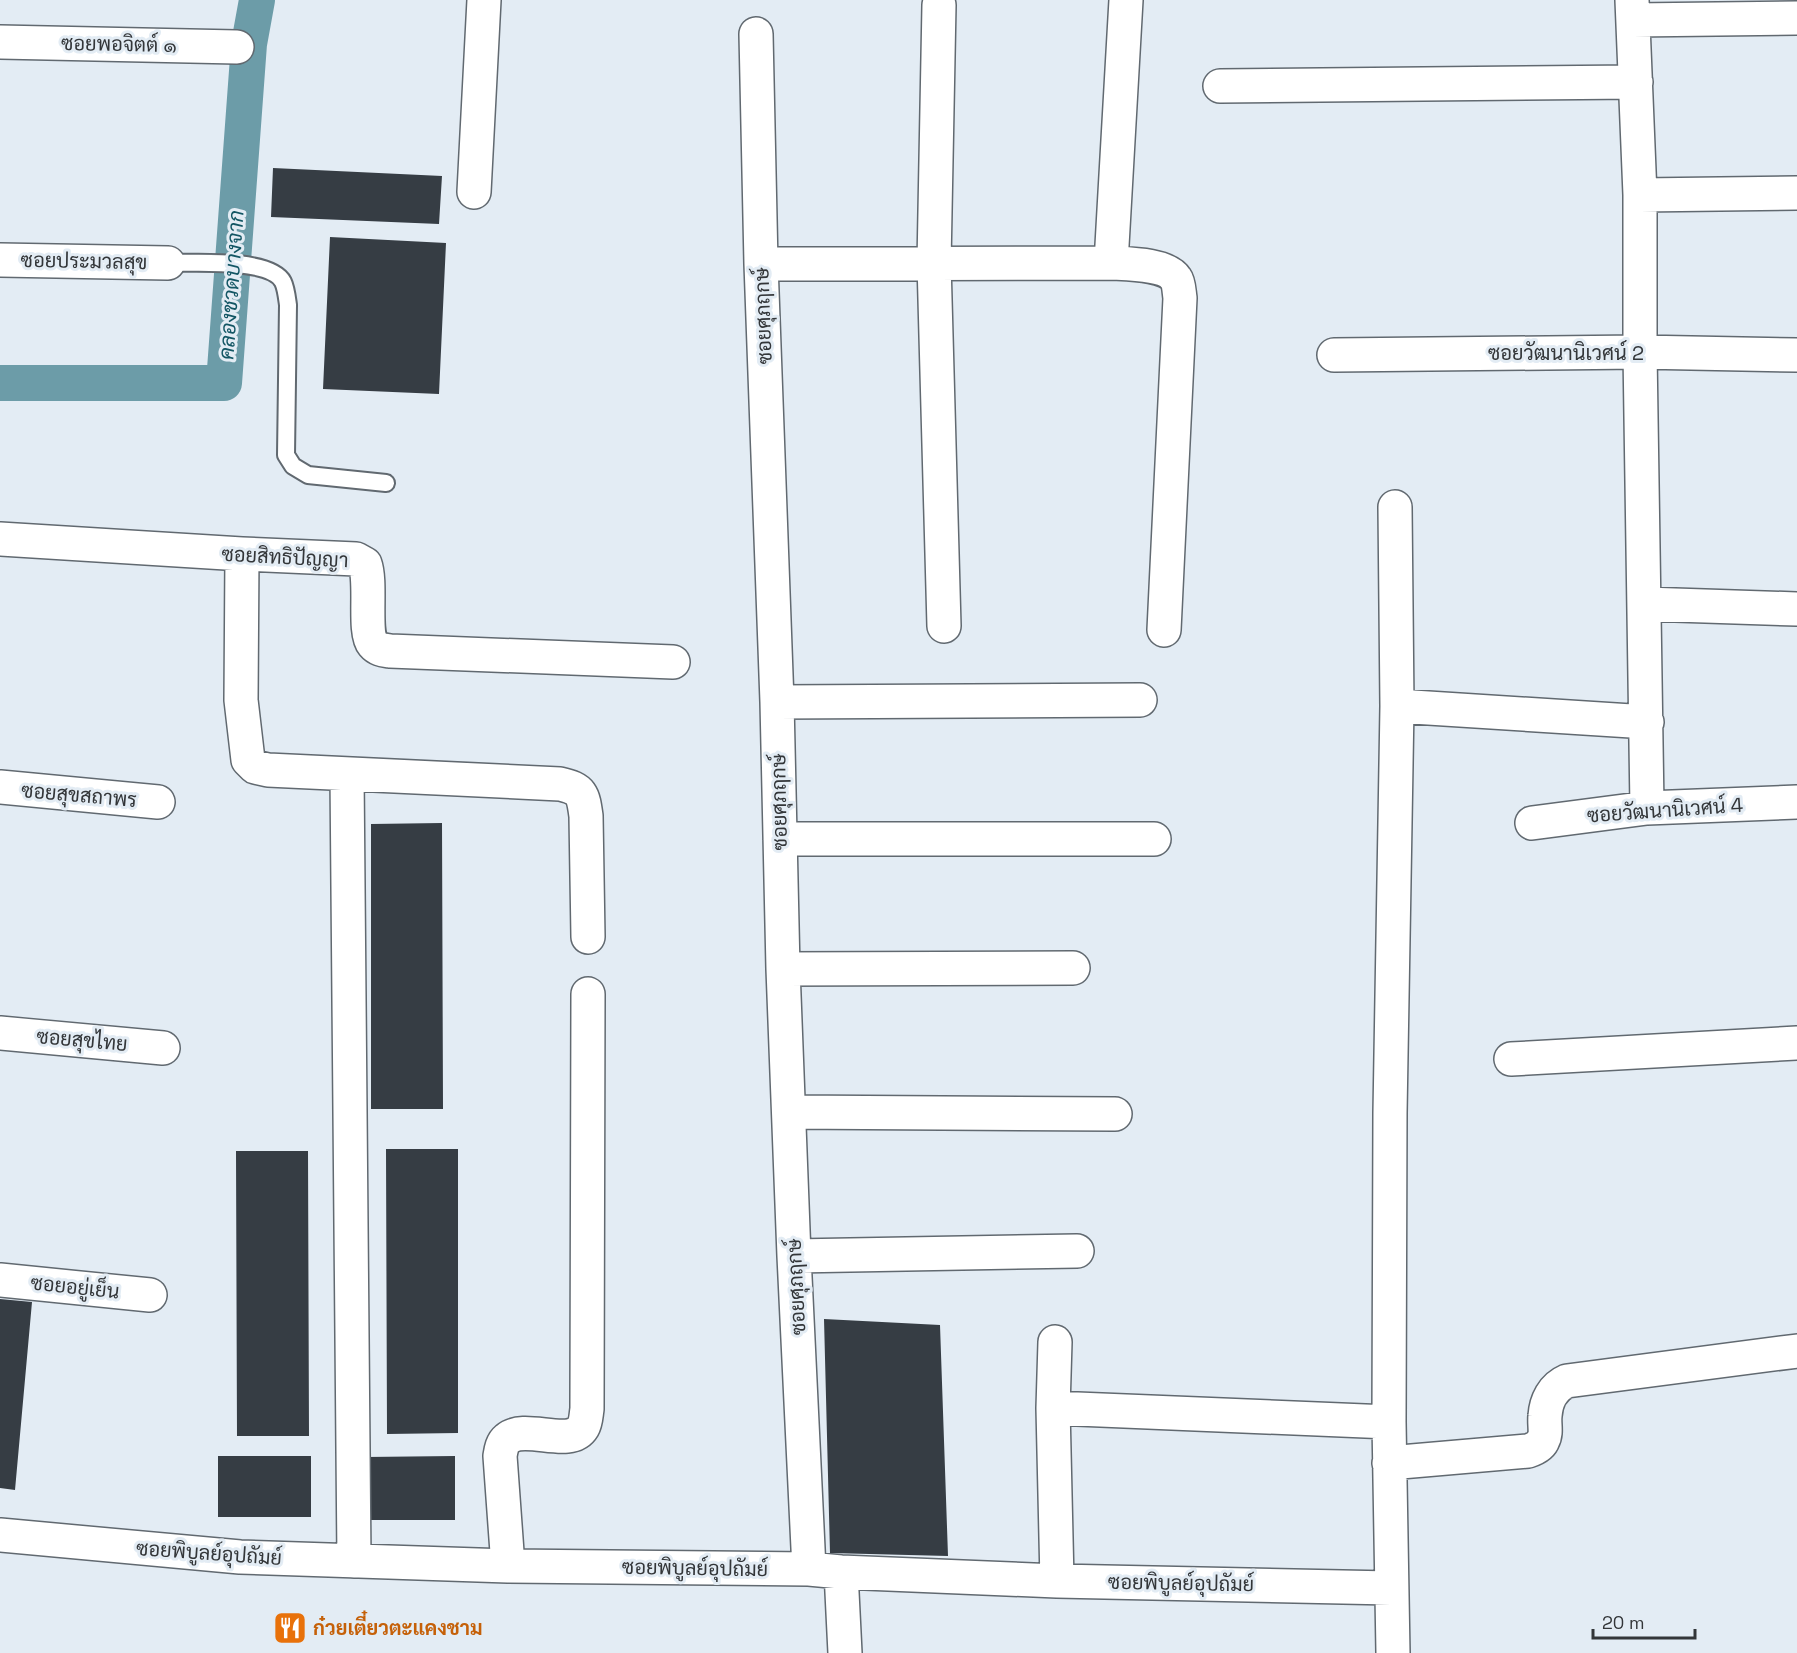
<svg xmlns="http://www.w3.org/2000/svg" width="1797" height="1653" viewBox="0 0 1797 1653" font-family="'Space Grotesk',Sarabun,sans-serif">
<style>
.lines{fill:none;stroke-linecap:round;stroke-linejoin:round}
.canal{stroke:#6c9ca8;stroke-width:36}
.building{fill:#363d44}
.lane-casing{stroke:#616970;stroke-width:20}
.street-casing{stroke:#616970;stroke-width:36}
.lane{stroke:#fff;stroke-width:16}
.street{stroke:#fff;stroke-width:33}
.labels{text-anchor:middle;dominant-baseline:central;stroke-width:6;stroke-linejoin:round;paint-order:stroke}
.street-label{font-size:20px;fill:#333639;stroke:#e3ecf4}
.food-label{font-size:20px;font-weight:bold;fill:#c56008;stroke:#e3ecf4;text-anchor:start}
.water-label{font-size:21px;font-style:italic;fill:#135664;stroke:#e3ecf4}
</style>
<rect width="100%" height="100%" fill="#e3ecf4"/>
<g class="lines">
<path class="canal" d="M0,383H224L249,44L257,0"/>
</g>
<path class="building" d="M273,168L442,176L439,224L271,217Z
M330,237L446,243L439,394L323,389Z
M442,823L443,1109H371V824Z
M386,1149H458V1433L387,1434Z
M236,1151H308L309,1436H237Z
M0,1299L32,1302L15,1490L0,1488Z
M824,1319L940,1325L948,1556L830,1553Z
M218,1456H311V1517H218Z
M455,1456V1520H367L366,1457Z"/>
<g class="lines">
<g class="lane-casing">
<path id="lane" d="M168,263C193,263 271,258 283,282C286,288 287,298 288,305L286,455L293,466L308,475L386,483"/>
</g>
<g class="street-casing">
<path id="street" d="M1632,0L1640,195V352L1647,808
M939,5L934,263L944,626
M1633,20L1797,18
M756,34L761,264L777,702L783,969L794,1256L809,1569
M0,42L237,47
M1220,86L1636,82
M474,192L484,0
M1640,195L1797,193
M0,260L168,263
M1111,263L1126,0
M761,264L1111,263C1127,264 1167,264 1176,279C1179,283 1179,292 1180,298L1164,630
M1334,355L1640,352L1797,355
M0,539L242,554L356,559L365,564C372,583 363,632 373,644C378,650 384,650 390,651L673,662
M242,554L241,700L248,760L255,767L268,770L560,784C582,789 583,794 586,816L588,937
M1645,604L1797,609
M777,702L1140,700
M1397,706L1647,722
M347,774L354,1561
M0,787L158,802
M1532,823L1647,808L1797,802
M780,839H1154
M783,969L1073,968
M0,1033L163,1048
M1511,1059L1797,1043
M789,1112L1115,1114
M794,1256L1077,1251
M0,1280L150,1295
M1055,1342L1053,1408L1057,1581
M1053,1408L1389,1422
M1389,1463L1528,1451C1534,1449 1541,1446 1543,1440C1547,1433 1544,1424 1545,1416C1546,1401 1553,1387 1567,1381L1797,1351
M0,1535L240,1557L508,1566L809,1569L841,1572L1057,1581L1391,1588
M508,1566L500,1456C501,1450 502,1443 507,1439C525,1423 570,1449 583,1427C586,1422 586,1415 587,1409L588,994
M841,1572L845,1653
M1393,1653L1389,1422L1390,1113L1397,706L1395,507"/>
</g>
<use href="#lane" class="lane"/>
<use href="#street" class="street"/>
</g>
<defs>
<g id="restaurant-square" transform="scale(1.725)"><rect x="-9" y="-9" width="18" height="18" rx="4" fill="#e8710a" stroke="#e3ecf4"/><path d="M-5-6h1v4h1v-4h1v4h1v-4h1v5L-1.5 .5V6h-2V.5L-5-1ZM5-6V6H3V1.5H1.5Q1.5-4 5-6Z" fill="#fff"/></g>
</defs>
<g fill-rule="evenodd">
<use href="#restaurant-square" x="290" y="1628"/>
</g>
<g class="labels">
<g class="street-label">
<text transform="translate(119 44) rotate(1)">ซอยพอจิตต์ ๑</text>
<text transform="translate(84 261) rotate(1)">ซอยประมวลสุข</text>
<text transform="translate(763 316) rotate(-92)">ซอยศุภฤกษ์</text>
<text x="1566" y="353">ซอยวัฒนานิเวศน์ 2</text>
<text transform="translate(285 557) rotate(3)">ซอยสิทธิปัญญา</text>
<text transform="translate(79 795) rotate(5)">ซอยสุขสถาพร</text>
<text transform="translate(779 802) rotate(-91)">ซอยศุภฤกษ์</text>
<text transform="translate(1665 810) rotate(-4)">ซอยวัฒนานิเวศน์ 4</text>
<text transform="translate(82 1040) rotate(5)">ซอยสุขไทย</text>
<text transform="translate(75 1287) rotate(6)">ซอยอยู่เย็น</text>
<text transform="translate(796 1287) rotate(-93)">ซอยศุภฤกษ์</text>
<text transform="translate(209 1553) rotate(4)">ซอยพิบูลย์อุปถัมย์</text>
<text transform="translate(695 1568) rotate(1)">ซอยพิบูลย์อุปถัมย์</text>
<text transform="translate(1181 1583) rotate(1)">ซอยพิบูลย์อุปถัมย์</text>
</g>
<g class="food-label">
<text x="313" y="1628">ก๋วยเตี๋ยวตะแคงชาม</text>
</g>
<g class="water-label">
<text transform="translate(231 285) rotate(-86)">คลองชวดบางจาก</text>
</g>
</g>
<path d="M1593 1629v9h102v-9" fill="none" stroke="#333639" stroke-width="3"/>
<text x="1602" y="1629" font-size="18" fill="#333639" stroke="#e3ecf4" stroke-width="4.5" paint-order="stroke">20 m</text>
</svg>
